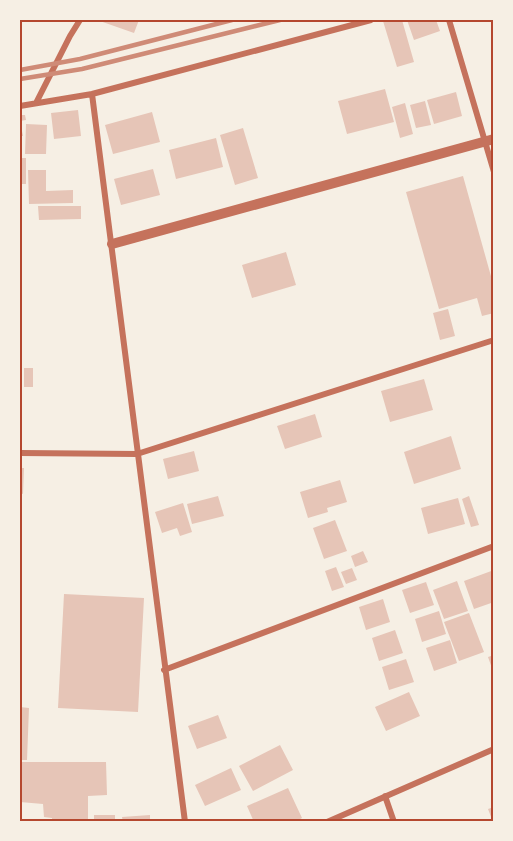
<svg xmlns="http://www.w3.org/2000/svg" width="513" height="841" viewBox="0 0 513 841" font-family="'Source Sans 3',sans-serif">
<style>
.building{fill:#e6c5b7}
.lines{fill:none;stroke-linecap:round;stroke-linejoin:round}
.minor{stroke:#c5725c;stroke-width:6}
.tertiary{stroke:#c5725c;stroke-width:10}
.rail{stroke:#cf8b77;stroke-width:4.5}
.neatline{fill:none;stroke:#b5482f;stroke-width:2}
</style>
<rect width="100%" height="100%" fill="#f6efe4"/>
<path class="building" d="M97,20H139L134,33Z
M389,20H402L414,62L397,67L383,21Z
M407,20H436L440,31L414,40Z
M385,89L394,122L347,134L338,101Z
M456,92L462,116L434,124L427,100Z
M425,101L431,125L416,128L410,105Z
M405,103L413,134L400,138L392,107Z
M78,110L81,136L54,139L51,113Z
M152,112L160,142L113,154L105,125Z
M20,115H25L26,120L20,121L23,136H20Z
M26,124L47,125L46,154H25Z
M243,128L258,178L235,185L220,135Z
M216,138L223,167L176,179L169,150Z
M20,158H26V184H20Z
M153,169L160,195L121,205L114,179Z
M28,170H46V191L73,190V203L29,204Z
M463,176L494,287V313L482,316L477,298L439,309L406,192Z
M38,206H81V219L39,220Z
M286,252L296,285L252,298L242,265Z
M448,309L455,336L440,340L433,313Z
M20,364H22V385H20Z
M24,368H33V387H24Z
M424,379L433,410L390,422L381,391Z
M315,414L322,437L285,449L277,426Z
M451,436L461,469L414,484L404,452Z
M194,451L199,471L168,479L163,459Z
M20,468H24L23,494L20,493Z
M340,480L347,502L327,508L328,512L308,518L300,492Z
M218,496L224,516L192,524L187,504Z
M469,496L479,525L471,527L462,499Z
M458,498L465,524L428,534L421,508Z
M183,503L192,532L180,536L177,528L162,533L155,512Z
M335,520L347,551L324,559L313,528Z
M363,551L368,562L355,567L351,556Z
M336,567L344,587L332,591L325,571Z
M352,568L357,580L346,584L341,572Z
M494,570V602L474,609L464,581Z
M457,581L468,611L444,619L433,590Z
M426,582L434,605L410,613L402,590Z
M64,594L144,598L138,712L58,708Z
M383,599L390,622L366,630L359,607Z
M439,611L446,634L422,642L415,619Z
M469,613L484,652L459,661L444,622Z
M395,630L403,653L379,661L372,638Z
M450,640L457,663L434,671L426,648Z
M494,655V671H493L488,657Z
M406,659L414,682L389,690L382,667Z
M409,692L420,716L386,731L375,707Z
M20,707L29,708L27,760H20Z
M218,715L227,738L197,749L188,726Z
M280,745L293,770L253,791L239,766Z
M20,762H106L107,795L88,796V822H52V818L44,817L43,804L20,802Z
M231,768L241,790L205,806L195,785Z
M288,788L302,818L295,822H254L247,806Z
M494,807V822H493L488,809Z
M94,815H115V822H94Z
M150,815V822H123L122,817Z"/>
<g class="lines">
<path class="minor" d="M449,20L494,172
M92,94L185,822
M36,103L70,36L80,20
M20,106L92,94L371,20
M20,453L137,454L494,340
M164,670L494,546
M385,796L394,822
M327,822L494,749"/>
<path class="tertiary" d="M112,244L494,139"/>
<path class="rail" d="M20,70L80,59L232,20
M20,79L82,69L280,20"/>
</g>
<rect width="513" height="841" fill="none" stroke="#f6efe4" stroke-width="42"/>
<rect x="21" y="21" width="471" height="799" class="neatline"/>
</svg>
